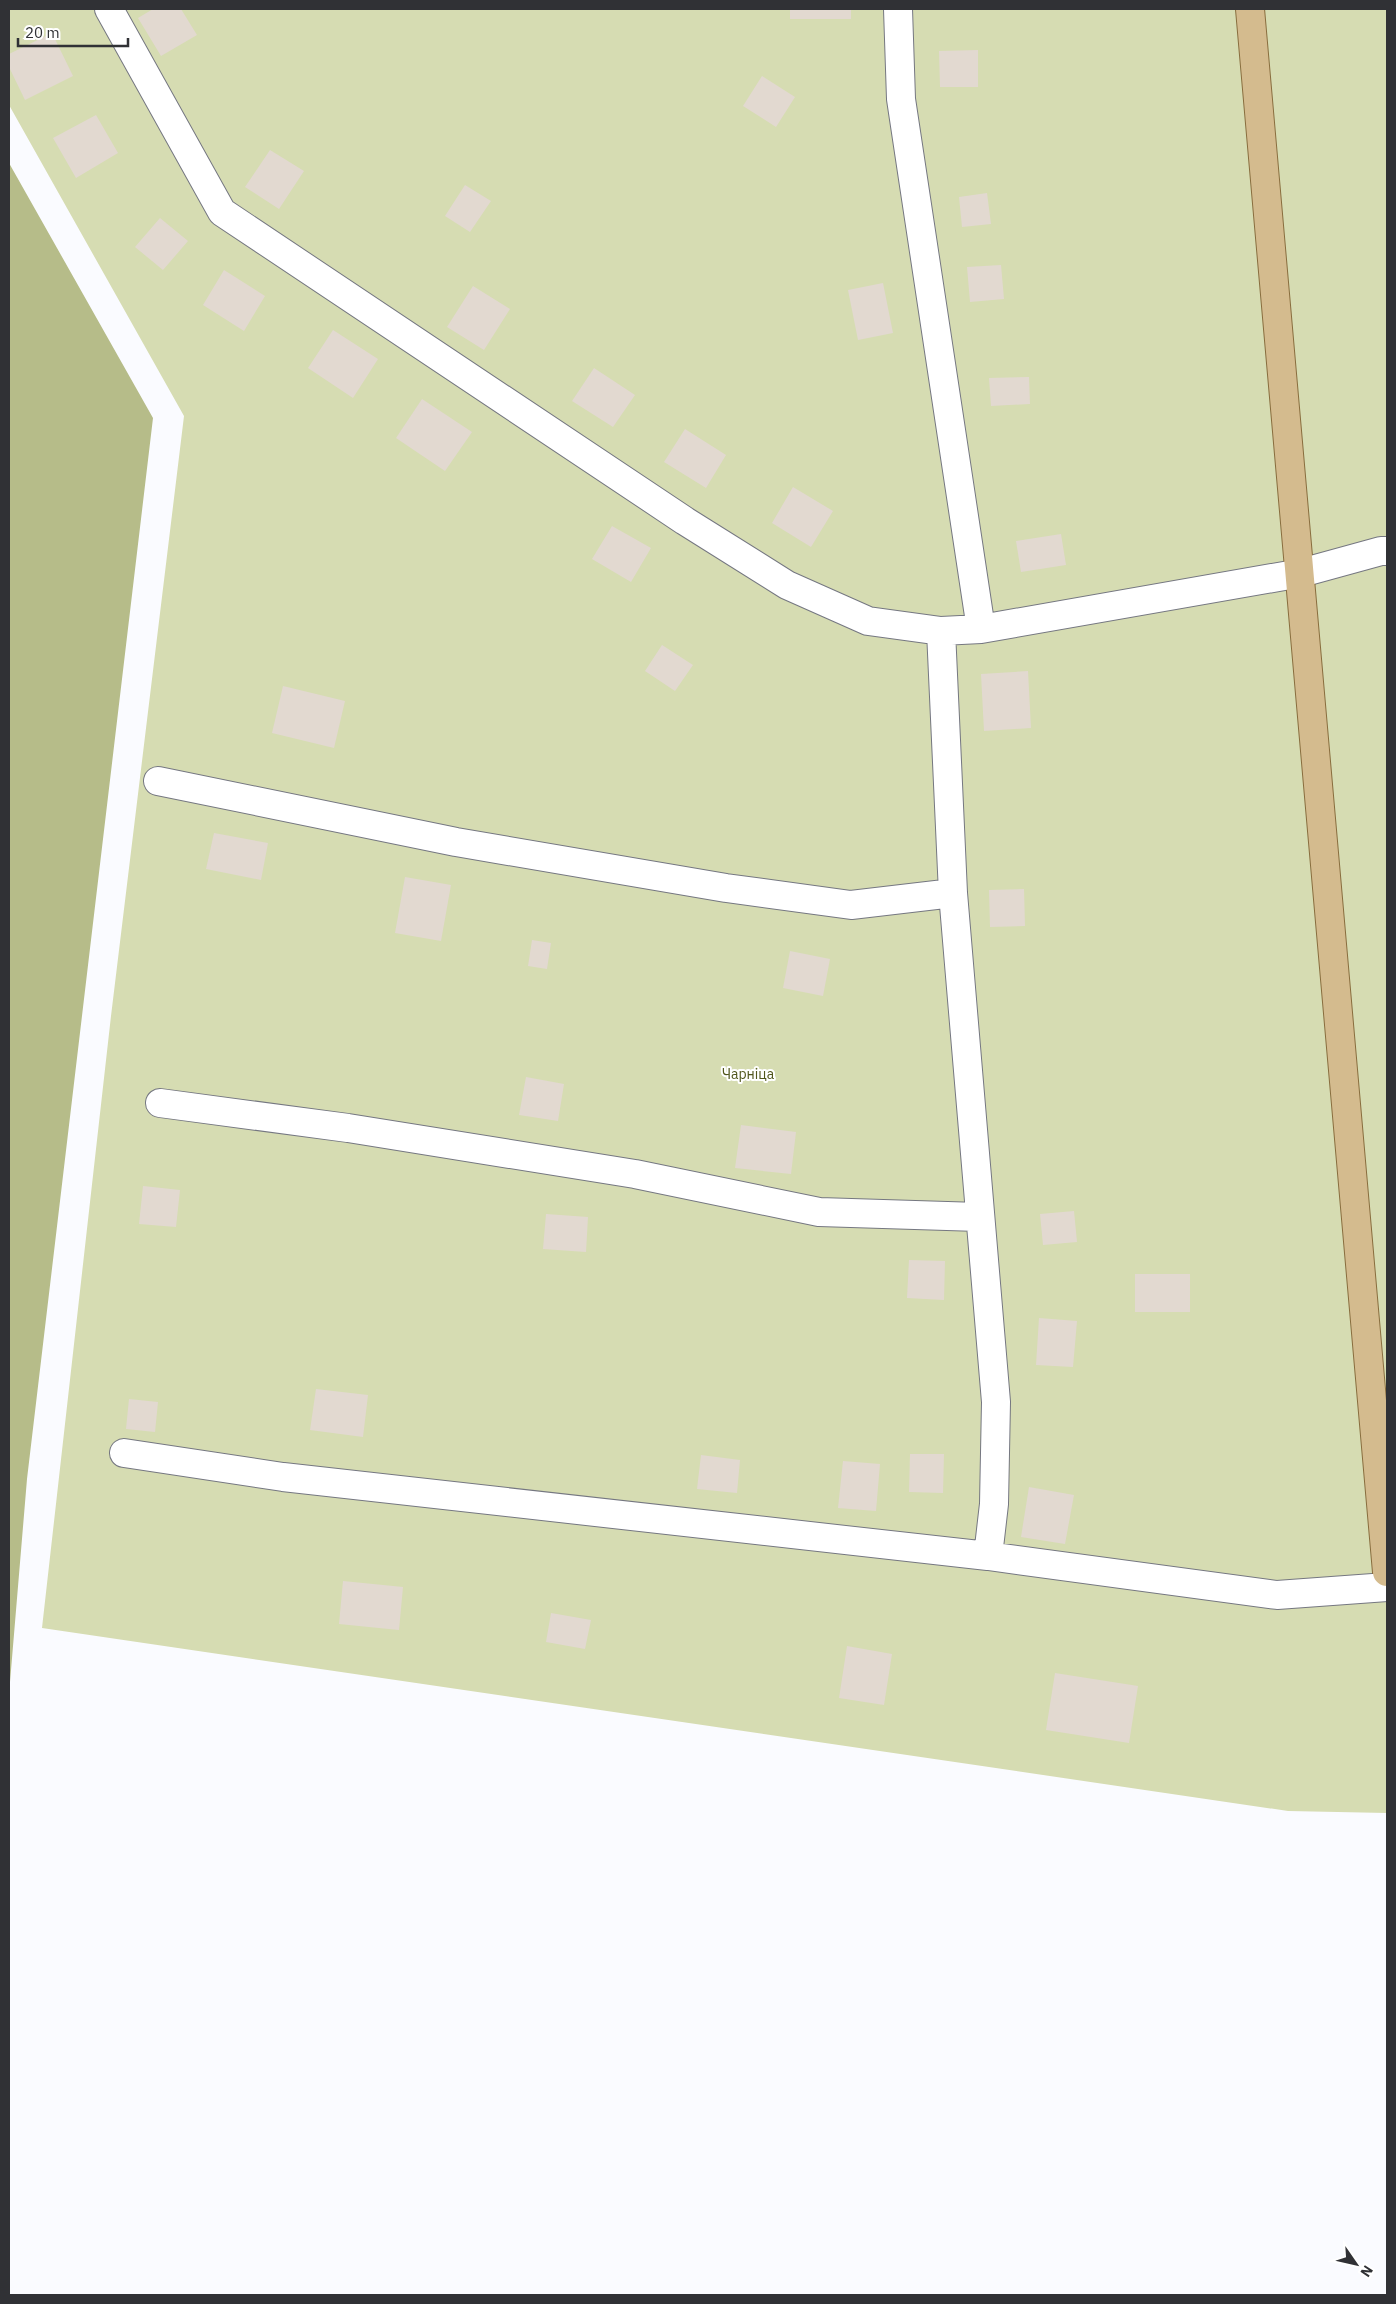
<svg xmlns="http://www.w3.org/2000/svg" width="1396" height="2304" viewBox="0 0 1396 2304" font-family="'IBM Plex Sans',sans-serif">
<style>
.green{fill:#d6dcb2}
.forest{fill:#b6bc89}
.building{fill:#e2d9d0}
.lines{fill:none;stroke-linecap:round;stroke-linejoin:round}
.minor-casing{stroke:#757781;stroke-width:30}
.major-casing{stroke:#886d3e;stroke-width:30}
.minor{stroke:#fff;stroke-width:28}
.major{stroke:#d4bb8e;stroke-width:28}
.labels{text-anchor:middle;dominant-baseline:central;stroke-width:4;stroke-linejoin:round;paint-order:stroke}
.park-label{font-size:14px;fill:#50551b;stroke:#fff}
</style>
<rect width="100%" height="100%" fill="#fafbff"/>
<path class="green" d="M9,9H1387V1813L1288,1811L42,1628L111,1016L184,416L9,105Z"/>
<path class="forest" d="M9,163L153,418L27,1479L9,1694Z"/>
<path class="building" d="M153,9H181L197,35L161,56L138,18Z
M790,9H851V19H790Z
M52,33L73,76L25,100L9,67V54Z
M978,50V87H940L939,51Z
M762,76L795,97L776,127L743,106Z
M96,115L118,153L76,178L53,138Z
M270,150L304,171L279,209L245,187Z
M465,185L491,201L470,232L445,216Z
M987,193L991,224L962,227L959,197Z
M160,218L188,241L163,270L135,247Z
M1001,265L1004,299L970,302L967,267Z
M224,270L265,296L244,331L203,305Z
M883,283L893,333L858,340L848,290Z
M473,286L510,309L484,350L447,327Z
M333,330L378,359L353,398L308,368Z
M594,368L635,395L613,427L572,401Z
M1029,377L1030,404L991,406L989,378Z
M422,399L472,432L445,471L396,438Z
M685,429L726,455L706,488L664,462Z
M793,487L833,511L811,547L772,523Z
M612,526L651,548L631,582L592,559Z
M1061,534L1066,565L1021,572L1016,541Z
M662,645L693,665L675,691L645,671Z
M1028,671L1031,728L984,731L981,674Z
M283,686L345,701L334,748L272,733Z
M214,833L268,843L261,880L206,869Z
M405,877L451,885L441,941L395,933Z
M1024,889L1025,926L990,927L989,890Z
M532,940L551,943L547,969L528,966Z
M790,951L830,959L823,996L783,988Z
M526,1077L564,1084L558,1121L519,1115Z
M741,1125L796,1132L791,1174L735,1168Z
M143,1186L180,1190L176,1227L139,1224Z
M1074,1211L1077,1242L1043,1245L1040,1214Z
M546,1214L588,1217L586,1252L543,1249Z
M909,1260L945,1261L944,1300L907,1298Z
M1135,1274H1190V1312H1135Z
M1039,1318L1077,1321L1073,1367L1036,1365Z
M316,1389L368,1395L363,1437L310,1430Z
M129,1399L158,1402L155,1432L126,1429Z
M910,1454H944L943,1493L909,1492Z
M701,1455L740,1460L737,1493L697,1489Z
M843,1461L880,1464L876,1511L838,1508Z
M1029,1487L1074,1495L1065,1544L1021,1537Z
M343,1581L403,1587L399,1630L339,1624Z
M551,1613L591,1620L585,1649L546,1642Z
M847,1646L892,1654L884,1705L839,1698Z
M1055,1673L1138,1686L1129,1743L1046,1730Z"/>
<g class="lines">
<g class="minor-casing">
<path id="minor" d="M109,9L222,212L685,521L787,585L868,621L941,631L981,629L1301,573L1381,551H1387
M898,9L901,99L981,629
M941,631L953,893L996,1402L994,1504L988,1556
M158,781L456,842L726,888L851,905L953,893
M160,1103L348,1128L635,1174L819,1212L979,1217
M124,1453L283,1477L988,1556L1277,1595L1387,1587"/>
</g>
<g class="major-casing">
<path id="major" d="M1250,9L1387,1572"/>
</g>
<use href="#minor" class="minor"/>
<use href="#major" class="major"/>
</g>
<g class="labels">
<g class="park-label">
<text x="748" y="1074">Чарніца</text>
</g>
</g>
<rect width="1396" height="2304" fill="none" stroke="#303135" stroke-width="20"/>
<g transform="translate(1356 2264) rotate(124)" stroke="#ffffff" stroke-width="4" paint-order="stroke">
<path d="M0-4L9 19L0 12L-9 19Z" fill="#303135"/>
<text y="-8" font-size="14" font-weight="bold" text-anchor="middle" fill="#303135">N</text>
</g>
<path d="M18 38v8h110v-8" fill="none" stroke="#303135" stroke-width="2.5"/>
<text x="25" y="38" font-size="15" fill="#303135" stroke="#ffffff" stroke-width="4" paint-order="stroke">20 m</text>
</svg>
